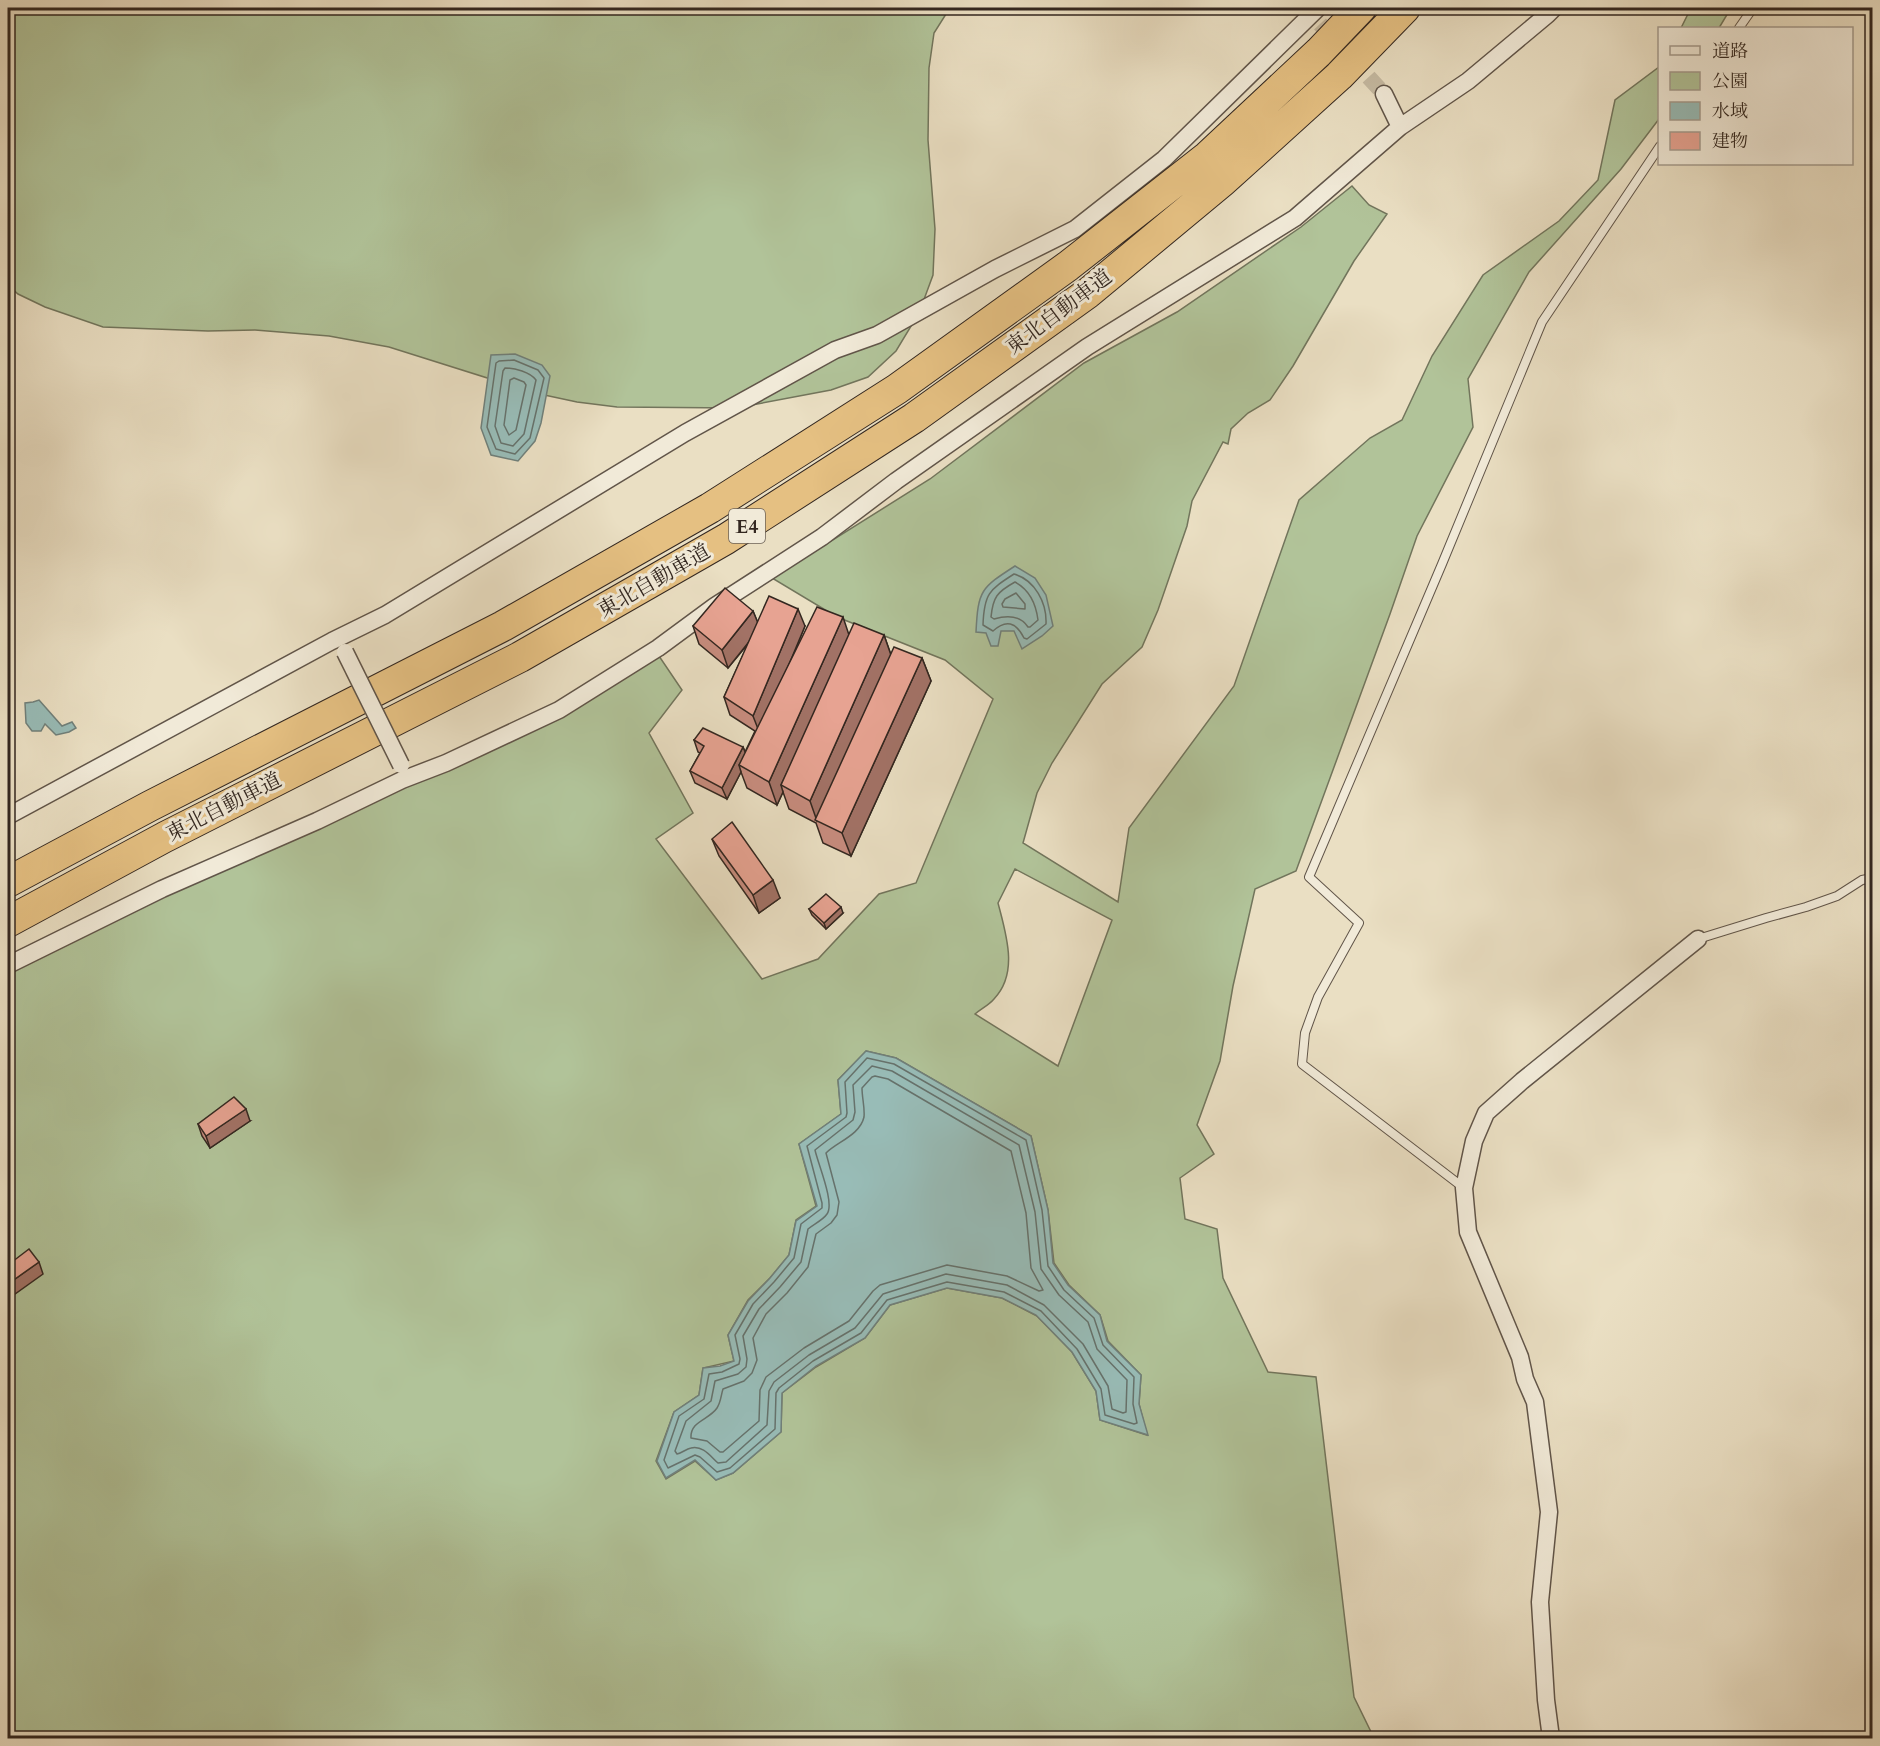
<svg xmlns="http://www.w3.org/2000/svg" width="1880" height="1746" viewBox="0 0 1880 1746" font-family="Cardo,'Noto Serif JP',serif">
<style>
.green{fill:#b1c399;stroke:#72755c;stroke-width:1.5;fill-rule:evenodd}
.water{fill:#98bcb7;stroke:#70807b;stroke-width:1.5}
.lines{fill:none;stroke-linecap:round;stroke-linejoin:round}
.shore{stroke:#66726c;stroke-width:1.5}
.minor-tunnel{stroke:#c5baa2;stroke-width:16;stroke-dasharray:16 8;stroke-linecap:butt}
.service-casing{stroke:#615549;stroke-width:10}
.minor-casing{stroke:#615549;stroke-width:19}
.motorway-casing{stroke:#332720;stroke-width:32}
.service{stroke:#f1ead8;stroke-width:8}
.minor{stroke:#f1ead8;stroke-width:16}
.motorway{stroke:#e5c082;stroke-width:30}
.minor-bridge-casing{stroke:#615549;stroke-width:19;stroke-linecap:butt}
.minor-bridge{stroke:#f1ead8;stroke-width:16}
.wall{fill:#c78c7e;stroke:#332720;stroke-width:1.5}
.shaded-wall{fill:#a27266;stroke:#332720;stroke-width:1.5}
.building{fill:#e7a392;stroke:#332720;stroke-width:1.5}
.labels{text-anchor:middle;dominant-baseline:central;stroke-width:6;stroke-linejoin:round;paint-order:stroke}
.shield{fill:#f1ead8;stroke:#6c6257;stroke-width:1.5}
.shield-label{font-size:20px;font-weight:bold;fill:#332720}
.street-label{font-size:21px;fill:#332720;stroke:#f1ead8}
</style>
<rect width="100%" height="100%" fill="#eadfc3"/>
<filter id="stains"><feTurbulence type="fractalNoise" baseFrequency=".00333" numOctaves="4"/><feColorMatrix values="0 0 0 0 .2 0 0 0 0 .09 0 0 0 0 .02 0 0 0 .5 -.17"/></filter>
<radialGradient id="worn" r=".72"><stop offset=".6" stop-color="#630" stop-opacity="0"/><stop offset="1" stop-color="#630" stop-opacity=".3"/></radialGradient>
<path class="green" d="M8,8H953L946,14L934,33L929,68L928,140L935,229L933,275L919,313L896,351L868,377L831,390L736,408L617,407L577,402L535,393L389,347L329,336L255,330L208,331L103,327L45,307L18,294L8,285Z
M1691,8H1731L1719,28H1681Z
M1659,67V119L1621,169L1529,272L1468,379L1473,427L1417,536L1390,614L1296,871L1255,889L1233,986L1220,1061L1197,1125L1214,1154L1180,1178L1185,1219L1217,1229L1223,1278L1268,1372L1316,1377L1354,1697L1374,1738H8V972L659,656L682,690L649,733L693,813L656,839L762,979L818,959L879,894L916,883L993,699L945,660L837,617L772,578L930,479L1084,363L1177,312L1301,227L1352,186L1369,205L1387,214L1354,261L1293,366L1270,400L1248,413L1231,429L1228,444L1223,442L1192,501L1187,526L1158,610L1142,647L1102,684L1052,763L1037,793L1023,843L1118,902L1129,828L1234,686L1299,500L1370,438L1402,420L1432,356L1483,275L1559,221L1598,180L1615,100ZM1015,869L1112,920L1058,1066L975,1014C981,1009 989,1005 994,999C1019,973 1006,934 998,903ZM866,1051L896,1058L1031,1136L1048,1210L1054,1263L1069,1285L1100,1315L1108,1341L1141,1375L1139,1404L1147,1435L1100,1420L1096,1391L1072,1352L1037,1316L1002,1298L947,1288L890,1305L865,1338L816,1367L782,1393L781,1432L733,1473L716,1480L695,1461L666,1479L656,1461L674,1412L699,1395L703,1368L734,1361L728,1335L748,1300L770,1278L789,1255L796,1220L816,1206L799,1144L841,1114L838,1080Z"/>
<path class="water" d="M515,354L542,365L550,376L541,423L535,441L518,461L491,455L481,428L491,355Z
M1015,566L1035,578L1046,595L1053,626L1042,636L1022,649L1014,631H1001L998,646H991L986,633L976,632C978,590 981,588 1015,566Z
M39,700L62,726L72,722L76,728L69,732L56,735L45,724L41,731H32L26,723L25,703L33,702Z
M866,1051L896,1058L1031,1136L1048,1210L1053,1263L1068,1285L1100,1315L1107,1341L1141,1375L1139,1404L1148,1435L1100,1420L1096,1391L1072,1352L1036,1315L1002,1298L947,1288L890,1305L865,1338L816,1366L782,1393L781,1432L733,1473L716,1480L695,1460L666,1478L657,1461L674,1412L699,1395L703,1368L720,1366L734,1361L728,1335L748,1301L770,1278L789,1255L796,1221L817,1206L799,1144L841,1114L838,1080Z"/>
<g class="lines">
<path class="shore" d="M514,360L538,370L544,378L530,438L515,454L496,449L487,427L496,363L499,361Z
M505,368C515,368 530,372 536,380L524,434L513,446L501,443L495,426L503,371Z
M514,378L524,382L526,385L516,430L509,435L504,425L510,380Z
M1014,574C1035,580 1047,603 1046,624L1027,639L1024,638C1016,622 1006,619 993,631L983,625C984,594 989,590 1014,574Z
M1015,582C1030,590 1036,604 1038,620L1030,627H1028C1020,615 1007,615 994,619L991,617C993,597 997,592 1015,582Z
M1016,593L1025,604V609L1003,607L1002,604L1005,599Z
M867,1058L894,1064L1026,1140L1042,1210L1048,1266L1064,1290L1094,1318L1103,1345L1134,1377L1133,1404L1137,1423L1134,1424L1105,1415L1101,1389L1077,1349L1041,1311L1004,1292L947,1282L887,1300L861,1333L813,1361L779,1388L776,1393L775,1429L730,1468L717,1472L700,1457L695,1455L668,1468L664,1460L679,1416L704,1399L709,1374L722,1372L739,1364L740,1359L735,1335L753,1304L774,1282L794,1258L801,1224L822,1208V1203L807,1146L846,1117L847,1113L845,1082Z
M872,1066L892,1071L1019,1145L1035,1212L1041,1269L1059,1295L1088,1322L1097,1349L1127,1380L1126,1412L1123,1413L1112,1409L1108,1386L1083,1344L1044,1305L1007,1285L946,1274L883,1294L855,1328L809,1355L774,1382L769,1391L767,1425L726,1462L718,1463C711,1457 703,1445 691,1448C686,1449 682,1453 677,1454L675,1451L686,1421L711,1401L715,1381L738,1374L746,1367L747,1359L743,1336L759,1309L780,1287L801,1262L808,1229C814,1224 823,1220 827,1214C835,1203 818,1164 815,1150L853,1120L855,1112L853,1085Z
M875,1076L888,1079L1011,1151L1026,1213L1031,1268L1043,1290L1039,1291L1007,1276L947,1265L880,1285L873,1291L849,1321L804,1348L766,1377L760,1390L759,1421L723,1452H720L707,1441L691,1438C690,1421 709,1420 717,1408C721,1402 721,1395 723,1389L744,1381L752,1373L757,1360L753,1338L766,1314L787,1293L808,1267L816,1234L831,1223L837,1215L839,1202L826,1153C837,1142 860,1135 864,1117C865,1108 862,1098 862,1088L872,1077Z"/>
<path class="minor-tunnel" d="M1320,24L1384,94"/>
<g class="service-casing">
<path id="service" d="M1739,28L1753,8
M1698,939L1766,918L1806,907L1837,896L1862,880L1872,878
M1464,1188L1302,1064L1305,1033L1318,997L1359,923L1309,877L1442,564L1542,322L1660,146"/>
</g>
<g class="minor-casing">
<path id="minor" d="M1384,94L1400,127
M8,816L332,641L385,615L685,433L835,350L877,335L995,269L1075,229L1164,159L1318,8
M8,965L162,889L317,821L402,780L446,763L559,710L658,648L715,606L822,537L896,481L1087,347L1295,218L1400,127L1468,81L1547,15L1554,8
M1551,1738L1546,1700L1540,1602L1549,1512L1535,1402L1525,1379L1520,1357L1468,1232L1464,1188L1474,1141L1486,1113L1522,1081L1698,939"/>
</g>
<g class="motorway-casing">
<path id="motorway" d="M8,882L150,806L503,626L710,508L897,389L1068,266L1208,156L1319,52L1361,8
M8,922L165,837L520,657L726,539L914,418L1088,293L1223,181L1339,76L1405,8"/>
</g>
<use href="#service" class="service"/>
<use href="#minor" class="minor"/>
<use href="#motorway" class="motorway"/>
<g class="minor-bridge-casing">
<path id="minor-bridge" d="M345,652L401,765"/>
</g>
<use href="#minor-bridge" class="minor-bridge"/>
</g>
<path class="wall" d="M753,611L757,621L805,626L793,655L849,634L884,635L891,655L922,658L931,681L851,856L823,843L816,823L789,809L783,792L777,805L747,788L741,772L727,799L695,783L690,771L700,753L698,752L694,740L743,747L745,752L755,731L730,715L724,697L748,644L728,668L699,644L693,626Z
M712,839L780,898L759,913L719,856Z
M809,909L843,913L826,929L812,915Z
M250,1121L210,1148L202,1136L198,1124Z"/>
<path class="shaded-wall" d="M798,609L805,626L760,734L753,716Z
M753,611L760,628L728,668L722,650Z
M843,617L851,641L781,785L783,792L777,805L769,782Z
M884,635L892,658L817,821L810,801Z
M922,658L931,681L851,856L842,833Z
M743,747L748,759L739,765L741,772L727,799L722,788Z
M773,880L780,898L759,913L753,895Z
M841,907L843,913L826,929L824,923Z
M246,1109L250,1121L210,1148L206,1136Z
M39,1262L43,1274L8,1299V1284Z"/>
<path class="building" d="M725,588L753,611L722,650L693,626Z
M769,596L798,609L753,716L724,697Z
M817,607L843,617L769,782L739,765Z
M854,623L884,635L810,801L781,785Z
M894,647L922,658L842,833L815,820Z
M703,728L743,747L722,788L690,771L704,746L694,740Z
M732,822L773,880L753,895L712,839Z
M826,894L841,907L824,923L809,909Z
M234,1097L246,1109L206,1136L198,1124Z
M29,1249L39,1262L8,1284V1265Z"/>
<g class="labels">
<rect class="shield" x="729" y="509" width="36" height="34" rx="4.5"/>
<g class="shield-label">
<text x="747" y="526">E4</text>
</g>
<g class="street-label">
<text transform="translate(1059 312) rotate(-37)">東北自動車道</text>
<text transform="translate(654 581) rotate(-30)">東北自動車道</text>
<text transform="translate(224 807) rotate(-27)">東北自動車道</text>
</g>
</g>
<rect width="1880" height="1746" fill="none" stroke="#eadfc3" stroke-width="30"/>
<rect x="9" y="9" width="1862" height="1728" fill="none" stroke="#332720" stroke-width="3"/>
<rect x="15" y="15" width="1850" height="1716" fill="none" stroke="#332720" stroke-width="1.5"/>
<rect x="1658" y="27" width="195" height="138" fill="#f1ead8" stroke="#a59c8e" stroke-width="1.5"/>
<rect x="1670" y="46" width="30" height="9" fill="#f1ead8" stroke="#a59c8e" stroke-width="1.5"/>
<text x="1712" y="57" font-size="18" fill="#332720">道路</text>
<rect x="1670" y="72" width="30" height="18" fill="#b1c399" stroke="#a59c8e" stroke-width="1.5"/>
<text x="1712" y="87" font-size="18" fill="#332720">公園</text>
<rect x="1670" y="102" width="30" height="18" fill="#98bcb7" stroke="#a59c8e" stroke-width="1.5"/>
<text x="1712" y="117" font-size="18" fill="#332720">水域</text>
<rect x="1670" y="132" width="30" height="18" fill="#e7a392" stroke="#a59c8e" stroke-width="1.5"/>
<text x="1712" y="147" font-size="18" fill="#332720">建物</text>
<rect width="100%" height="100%" filter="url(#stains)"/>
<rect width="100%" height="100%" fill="url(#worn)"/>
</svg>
